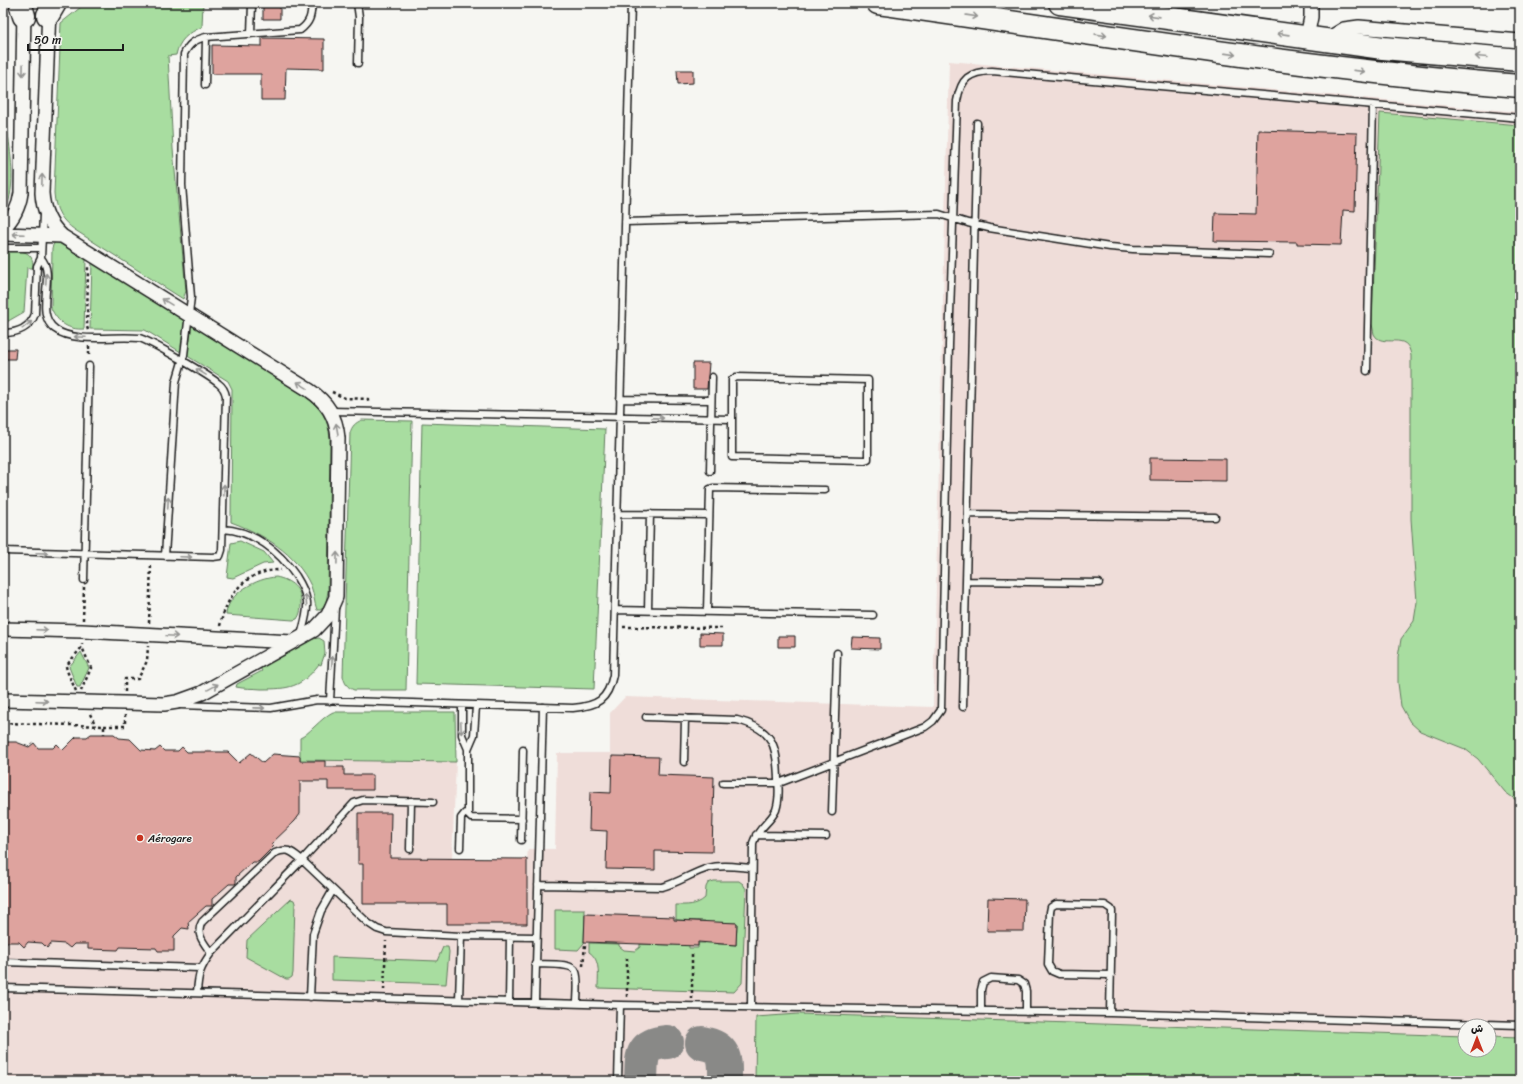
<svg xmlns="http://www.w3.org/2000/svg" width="1523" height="1084" viewBox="0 0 1523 1084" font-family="Sriracha,'Playpen Sans Arabic',sans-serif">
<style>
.built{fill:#efddd9;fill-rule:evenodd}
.green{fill:#a8dda0;stroke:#627c5e;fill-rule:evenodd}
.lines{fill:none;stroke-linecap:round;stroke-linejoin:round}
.taxiway{stroke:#898987;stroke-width:34}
.building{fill:#dea39e;stroke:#1c1c1c}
.service-casing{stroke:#1c1c1c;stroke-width:9}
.minor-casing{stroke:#1c1c1c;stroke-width:16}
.trunk-casing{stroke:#1c1c1c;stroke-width:25}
.path{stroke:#1c1c1c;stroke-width:2.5;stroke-dasharray:3 3;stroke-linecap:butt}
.service{stroke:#f6f6f2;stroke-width:6}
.minor{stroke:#f6f6f2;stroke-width:13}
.trunk{stroke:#f6f6f2;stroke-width:22}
.oneway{stroke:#949492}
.poi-dot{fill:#c8321e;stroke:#f6f6f2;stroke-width:1.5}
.labels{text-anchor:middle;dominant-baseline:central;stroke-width:3;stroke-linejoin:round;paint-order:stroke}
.poi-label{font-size:11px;fill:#1c1c1c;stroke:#f6f6f2;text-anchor:start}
</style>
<rect width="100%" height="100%" fill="#f6f6f2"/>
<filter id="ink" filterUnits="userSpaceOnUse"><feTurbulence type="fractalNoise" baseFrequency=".025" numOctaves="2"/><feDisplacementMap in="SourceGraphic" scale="8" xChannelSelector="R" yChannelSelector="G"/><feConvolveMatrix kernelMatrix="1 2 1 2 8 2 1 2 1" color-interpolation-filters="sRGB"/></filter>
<g filter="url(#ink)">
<path class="built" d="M949,61L1520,112V1081H3V742H16L27,747H30L34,743L38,748H53L57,744L61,748H65L87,737L91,734H114L119,738L130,739L141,750L155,751L160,747L164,751H178L182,747L187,752H200L201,750H209L210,751L228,752L239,762L251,753L263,763L273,754L300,756V760L456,762L452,859H527L528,849H555L557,753H610V713L625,697L933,707ZM1465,1026H1489V1050H1465Z"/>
<path class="green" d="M86,3H203L202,27C188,33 179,40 176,55L168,56L173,149L186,291L183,299L75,230C62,221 55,210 54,193L61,23Z
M3,15L6,19C7,46 6,74 7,102C7,112 7,123 8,133C11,157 17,192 3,214Z
M1380,113L1520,125V803L1505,792L1478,759L1465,749L1420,731L1410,722L1401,706L1398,683V657L1401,639L1414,621L1417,602L1411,519V356C1408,329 1382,350 1374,334C1373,331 1373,327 1372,324Z
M57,242L86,259L84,329C68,330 58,323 51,308L52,248L54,243Z
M3,251C18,251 34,248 33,268H27L24,312L3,324Z
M92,262L305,396C321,409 328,417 330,439L328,591L326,602L321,610H317C314,602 314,594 311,586C296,553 263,534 231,522L232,389L228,381L145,330L90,329Z
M362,420L412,421L406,690H354C347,687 345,684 343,676L350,433C352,426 355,423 362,420Z
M422,423L605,429L594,689L416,684Z
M240,541L264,552L273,563L263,564L233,578L227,577L231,543Z
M276,577C290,580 302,588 301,604C301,610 300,615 297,619L293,620L226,615C227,593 258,578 276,577Z
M319,638L324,641L325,653L321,665L319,664C301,688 289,689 261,689C253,688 244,689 236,687L237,684L262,671L260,668L312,639Z
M81,652L89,668L80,687H77L69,667Z
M333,712H455L456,762L300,760V738C307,736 322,717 333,712Z
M714,881H739L743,884L746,889L742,983L734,992L598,988C598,975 601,960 589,952V943L619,944V946L624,950L635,951L640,947V944L673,945L675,941L689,942V948H698V943H705V921L676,920V905C687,905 696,906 705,898L706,887L708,883ZM718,923H737L736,945L718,944Z
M291,899L294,900L295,903L293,973L292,977L289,979H286L246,957L247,940Z
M555,910H585L584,943L578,950L555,949Z
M443,947H448L449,952L446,984L332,980V957L437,961Z
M798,1014L1465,1036V1050H1489V1037L1520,1038V1081H755L756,1017Z"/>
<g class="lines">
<path class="taxiway" d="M702,1043C727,1047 725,1060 725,1081
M641,1081C642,1058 639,1044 667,1042"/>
</g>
<path class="building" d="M263,3H280V19H263Z
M262,38L324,39V69L286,68L285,100H261V74H212V45L262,46Z
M677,70H693V83L678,84Z
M1258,130L1357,133L1355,211L1343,210L1341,245L1297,244V242L1214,241L1215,213L1256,214Z
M3,349H16L15,359H3Z
M693,363H709L707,389H693Z
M1150,458L1226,459V481L1150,480Z
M700,633L723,634V645H700Z
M778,636H795V647H778Z
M852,637L880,638V649L851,648Z
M91,734H114L119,738L130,739L141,750L155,751L160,747L164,751H178L182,747L187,752H228L239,763L251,753L263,763L273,754L300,756V761H325V767H344V775H373V790H328V781H300V814L295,821L271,844L274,846L258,862H252L236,877V883L235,884H229L212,899V906H206L188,922L189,929L182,928L174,936V951H158L156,948L120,947L118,950L88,949V944H74L70,948L65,944L51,943L47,948L42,943L28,942L24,947L19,942H3V742H16L29,747L34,743L38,748H53L57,744L63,750L76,737H87Z
M612,756L659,757L658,775L714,777L712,852L655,851V870L606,869L607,831L589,830L590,792L611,793Z
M358,813H391L390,858L527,859V924H447V904H363V864H358Z
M988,898L1025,899L1024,931H987Z
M585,914L674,917V920L737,923L736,945L698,942V946L584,942Z"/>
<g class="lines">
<g class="service-casing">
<path id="service" d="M357,3L359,17L358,63
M251,34L252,3
M205,85L206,37
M625,222L939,214L968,223L989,228L1110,247L1133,249L1269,254
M3,248H41
M3,333C17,333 30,328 35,314L37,266L41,258L43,214
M1367,371L1373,105
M736,377L868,380V459L865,460L732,457V380Z
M620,399L711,400
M331,411L731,419
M710,471L712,377
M617,514L709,515
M968,514L1215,517
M223,529C254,531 279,551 296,576C301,584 306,593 307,602C308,613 304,624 301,635
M3,551L213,557L220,556L222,550L226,396C225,391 223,387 219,384C210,376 149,340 139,338C116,335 74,344 55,329C33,313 57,275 41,258
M165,556L176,382L184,355L191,297L182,185L184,54C189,44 194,40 206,37L300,30C311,22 311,15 312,3
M84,580L89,366
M966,581L1099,583
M615,610L873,615
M648,610L650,514
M707,611L710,489L713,488L825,490
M330,701L335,608
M179,705L271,708L317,700L573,708C597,706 608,700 613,675L631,3
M462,705V735L468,749
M476,706L474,735L468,749V815L471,818L522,819
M963,707L977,123
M646,717L737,720C773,729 777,745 778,779C779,789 779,801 776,810C770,823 758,827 753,843L751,1006
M684,762L685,718
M723,783H779L925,727L933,721L941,710L949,345L957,101C961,78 969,72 992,71L1520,118
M832,812L837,653
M756,835L826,836
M521,840L523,750
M460,848L461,818L465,813H467
M410,849L411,801
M538,885L662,887C678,883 692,873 708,868C722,864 738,867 752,868
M211,953C204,943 195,934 202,922L275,853C288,847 292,852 302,860L368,923L377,929L386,932L461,936L536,937
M3,962L200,968
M535,964C545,965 573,962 576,972C579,979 577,996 577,1003
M3,988L620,1005L1110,1013L1520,1025
M197,993C198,975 200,968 211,953L302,860L354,803L363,800L433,802
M310,997L313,934L321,911L333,890
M459,1000L461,936
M509,1002L510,937
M535,1002L543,707
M981,1011V990L983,982L991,978L1018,980L1024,984L1026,991V1012
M1110,1013L1112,911L1111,909L1105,905L1056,904L1051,907L1050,912L1048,964L1052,971L1059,974L1111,975
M618,1081L620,1005"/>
</g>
<g class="minor-casing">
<path id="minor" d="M1307,37L1311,17V3
M1326,40L1344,29L1359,27L1520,41
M3,229C13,218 19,208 21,193L24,9
M3,234L62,236
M3,629L82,631L293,642
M3,700L164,704L177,702L202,693L314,630L328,615L336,597L338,438C336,416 327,402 309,390L62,236C49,224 43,211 42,193L49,9"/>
</g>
<g class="trunk-casing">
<path id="trunk" d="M20,3L24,16
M878,3C1092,33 1305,69 1520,86
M1060,3L1383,48L1520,60
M48,15L55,3"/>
</g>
<path class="path" d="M88,330L87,327L88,267
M89,346V357
M332,392L345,398L368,399L369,403
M83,620L84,587
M149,623L151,564
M220,626C227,594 246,570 281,570
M623,627L725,628
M76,691L67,671L66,666L82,647V643
M81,691L91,668L82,647
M125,692V679H138L147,661L148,646
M90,714L96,726
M3,723L104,726V734
M104,726H125V715
M583,966L585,945
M384,990L386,941
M627,997V956
M692,999V951"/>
<use href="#service" class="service"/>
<use href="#minor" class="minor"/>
<use href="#trunk" class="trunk"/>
</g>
<defs><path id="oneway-shaft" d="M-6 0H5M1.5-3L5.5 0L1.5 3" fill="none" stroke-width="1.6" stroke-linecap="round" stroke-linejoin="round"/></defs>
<g class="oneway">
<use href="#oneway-shaft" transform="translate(972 16) rotate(8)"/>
<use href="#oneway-shaft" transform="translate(1154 16) rotate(-172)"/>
<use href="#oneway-shaft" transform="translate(1283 34) rotate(-172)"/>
<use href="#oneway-shaft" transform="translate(1101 35) rotate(8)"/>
<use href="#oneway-shaft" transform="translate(1230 54) rotate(8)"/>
<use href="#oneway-shaft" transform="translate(1481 57) rotate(-175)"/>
<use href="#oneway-shaft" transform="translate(23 70) rotate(91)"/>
<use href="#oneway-shaft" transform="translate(1359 71) rotate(7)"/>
<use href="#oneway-shaft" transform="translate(42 180) rotate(-88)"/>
<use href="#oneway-shaft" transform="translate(18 234) rotate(-178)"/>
<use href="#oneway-shaft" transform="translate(46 279) rotate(-88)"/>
<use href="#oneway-shaft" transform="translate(167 302) rotate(-148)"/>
<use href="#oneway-shaft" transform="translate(27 325) rotate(-38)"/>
<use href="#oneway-shaft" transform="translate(80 337) rotate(-177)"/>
<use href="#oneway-shaft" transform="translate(201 372) rotate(-149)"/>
<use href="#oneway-shaft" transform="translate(302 385) rotate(-149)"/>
<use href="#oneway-shaft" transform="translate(658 418) rotate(1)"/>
<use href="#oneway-shaft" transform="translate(337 429) rotate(-100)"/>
<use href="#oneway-shaft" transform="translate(224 490) rotate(-89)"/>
<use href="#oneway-shaft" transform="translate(168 503) rotate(-87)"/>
<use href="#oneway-shaft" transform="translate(42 553) rotate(2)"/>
<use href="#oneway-shaft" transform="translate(186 557) rotate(2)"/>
<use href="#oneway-shaft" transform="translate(337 558) rotate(-89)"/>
<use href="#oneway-shaft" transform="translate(306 600) rotate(-98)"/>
<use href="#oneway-shaft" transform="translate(42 630) rotate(2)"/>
<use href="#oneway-shaft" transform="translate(172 636) rotate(3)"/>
<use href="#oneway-shaft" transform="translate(332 662) rotate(-86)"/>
<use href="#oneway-shaft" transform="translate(213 687) rotate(-29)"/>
<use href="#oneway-shaft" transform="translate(42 701) rotate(2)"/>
<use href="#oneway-shaft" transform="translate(259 708) rotate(1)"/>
<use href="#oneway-shaft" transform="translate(461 728) rotate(87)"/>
</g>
</g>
<circle class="poi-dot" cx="140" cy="838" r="4"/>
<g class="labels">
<g class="poi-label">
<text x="148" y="838">Aérogare</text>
</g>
</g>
<rect width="1523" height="1084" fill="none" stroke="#f6f6f2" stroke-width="16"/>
<rect x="8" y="8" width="1507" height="1068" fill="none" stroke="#1c1c1c" stroke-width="1.5" filter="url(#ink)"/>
<g transform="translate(1477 1038)"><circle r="19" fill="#f6f6f2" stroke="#9f9f9c"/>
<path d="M0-3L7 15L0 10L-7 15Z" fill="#c8321e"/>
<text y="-6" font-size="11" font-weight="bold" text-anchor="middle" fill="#1c1c1c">ش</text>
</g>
<path d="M28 44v6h95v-6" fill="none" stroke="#1c1c1c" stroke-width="2"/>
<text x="34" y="44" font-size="12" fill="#1c1c1c" stroke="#f6f6f2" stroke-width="3" paint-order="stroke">50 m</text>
</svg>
